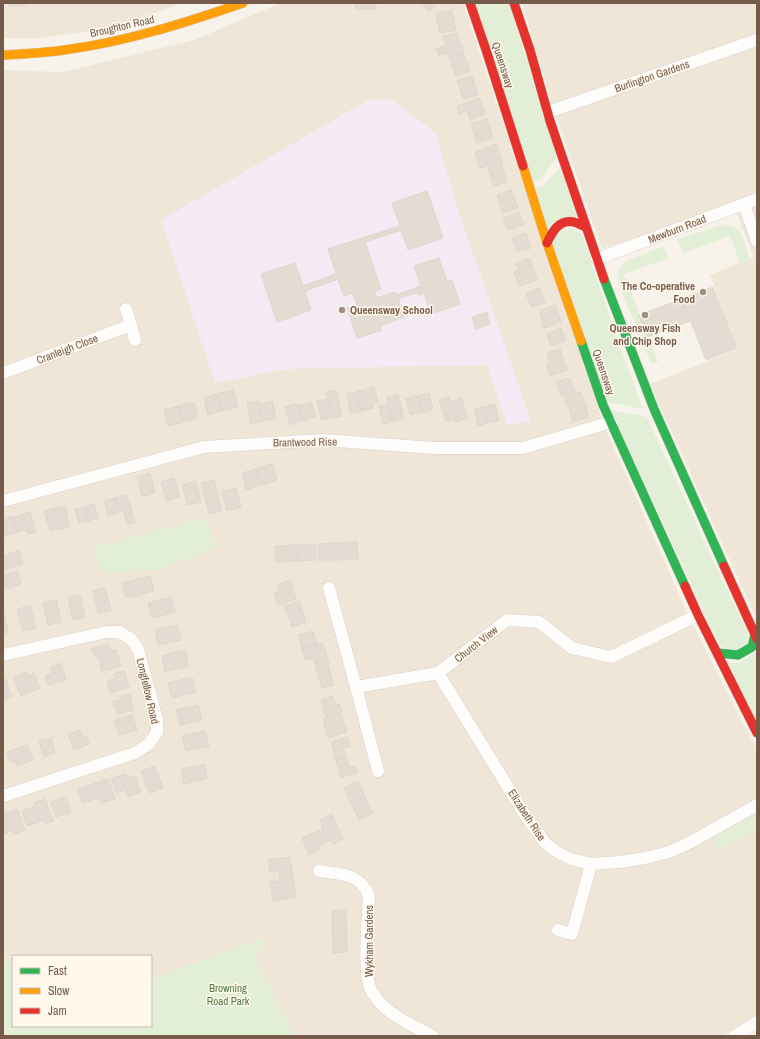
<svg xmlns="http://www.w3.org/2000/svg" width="760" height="1039" viewBox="0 0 760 1039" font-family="'Archivo Narrow',sans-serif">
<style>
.residential{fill:#f0e6d8;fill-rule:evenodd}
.education{fill:#f4eaf3}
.green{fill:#e3eed6}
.building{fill:#e4dbd2;stroke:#e0d6cd}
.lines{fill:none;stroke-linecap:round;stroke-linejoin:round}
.street-casing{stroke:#d6d0c9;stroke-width:13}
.fast-casing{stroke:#d6cfc8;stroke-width:10}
.slow-casing{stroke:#d6cfc8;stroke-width:10}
.jam-casing{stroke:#d6cfc8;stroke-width:10}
.street{stroke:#fefdfc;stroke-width:12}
.fast{stroke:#30b455;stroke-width:9}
.slow{stroke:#ff9f0a;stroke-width:9}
.jam{stroke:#e5322d;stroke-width:9}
.poi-dot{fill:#a39082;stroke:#fff8ec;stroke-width:1.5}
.labels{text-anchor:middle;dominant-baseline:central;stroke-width:3;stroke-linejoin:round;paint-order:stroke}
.street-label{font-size:11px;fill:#765b4a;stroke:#fff8ec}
.poi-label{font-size:11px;font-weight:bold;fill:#765b4a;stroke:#fff8ec;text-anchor:end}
.park-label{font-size:11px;fill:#527c42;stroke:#fff8ec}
</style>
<rect width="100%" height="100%" fill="#f7f3eb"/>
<path class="residential" d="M3,3H184L106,29L40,38H3Z
M280,3H463L604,425L690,619L757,750V1014L723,1036H3V70L63,72L194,40ZM13,956H151V1026H13Z
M522,3H757V620L650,384L738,349L710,275L754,257L733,204L602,249L554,110Z"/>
<path class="education" d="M391,99L436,133L457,207L531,421L507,425L487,365L286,369L215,383L161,220L368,100Z"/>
<path class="green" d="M474,3H509L557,157L540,180L532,181Z
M560,167L578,220L547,228L536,188L544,185Z
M726,224L739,230L741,232L750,259L740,263L730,236L683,253L677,239Z
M571,228L582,234L614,330L643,409L607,402L553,245L556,235Z
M664,246L669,258L624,274L658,362L651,363L619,285C617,275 618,267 627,261Z
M610,410L647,417L717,569L747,631V644L737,650L721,647Z
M206,518L216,548L157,570L115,572L102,574L94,547Z
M757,652V722L729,663H739Z
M757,813V830L718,849L712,839Z
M268,936L255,958L294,1036H3V951L13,970V1026H151V979Z"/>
<path class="building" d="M10,3H25V6H10Z
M355,3H375L376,9H355Z
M420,3H437L429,12Z
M451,10L456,30L440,33L436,14Z
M457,33L464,53L449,58L447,53L439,56L436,49L446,46L443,37Z
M464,54L470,71L456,76L450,59Z
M472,76L478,95L463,99L457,80Z
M479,98L485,114L470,120L467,111L459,114L457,106Z
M487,119L493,138L477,143L471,124Z
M496,144L502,161L480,168L475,152Z
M501,163L507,182L494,186L488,168Z
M511,190L518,208L503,213L497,195Z
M427,191L443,238L408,250L401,230L365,242L381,289L374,292L377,298L395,292L396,295L421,286L414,266L439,258L447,281L452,280L460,304L431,314L424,293L419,295L418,292L398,299L404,317L380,326L382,330L357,338L347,308L357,305L353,293L344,296L338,279L305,291L311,310L277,322L261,274L295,263L303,286L336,274L328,249L400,226L392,203Z
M519,212L524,224L507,230L503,218Z
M526,233L531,248L517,252L512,238Z
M530,258L537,280L519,286L514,272L519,271L516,263Z
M713,287L737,348L706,360L682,299Z
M540,288L545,303L531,307L526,293Z
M682,299L690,321L647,337L639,315Z
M555,305L561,322L544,328L539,311Z
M487,312L490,324L476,329L472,317Z
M561,328L566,341L551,346L547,334Z
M560,349L567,370L550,376L546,365L550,364L547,353Z
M570,378L575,392L561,396L556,382Z
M374,387L378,402L373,404L374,408L361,411L356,392Z
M233,390L238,407L221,411L217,394Z
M336,390L342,416L332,418L326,392Z
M356,392L361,411L351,413L347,394Z
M581,392L589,417L573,422L565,397Z
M429,393L433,409L423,412L418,396Z
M217,394L221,411L208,415L204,398Z
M398,394L404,418L393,421L387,397Z
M418,396L423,412L410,415L406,399Z
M449,397L455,419L446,422L439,400Z
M461,398L468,418L456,422L450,402Z
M328,399L332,418L321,420L317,401Z
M259,401L263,421L251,424L247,403Z
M272,401L276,418L263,421L259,404Z
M194,402L198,418L183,422L178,406Z
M311,402L316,416L303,420L299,406Z
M389,403L393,421L383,424L379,406Z
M298,404L303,420L290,425L285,407Z
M495,404L499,421L488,423L485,407Z
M178,406L183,422L168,426L164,410Z
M485,407L488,423L478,426L474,409Z
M272,464L277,480L261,485L256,469Z
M256,469L261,485L246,490L242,473Z
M150,473L155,493L142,496L137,476Z
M174,478L180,497L167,501L161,482Z
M214,480L222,511L209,514L201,483Z
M196,481L201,502L187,505L182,485Z
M236,488L241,507L227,511L222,492Z
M127,495L135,522L127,524L123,511L119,512L115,498Z
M115,498L119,512L108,516L104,501Z
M94,504L98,518L88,521L84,507Z
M65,506L70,526L60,529L54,509Z
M84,507L88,521L79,523L75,509Z
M54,509L60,529L50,531L44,511Z
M30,512L36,532L28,534L26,530L17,532L13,518Z
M12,516L17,532L3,537V519Z
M357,542L358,559L339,560L338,543Z
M338,543L339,560H319L318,544Z
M315,544L316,560L297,561V545Z
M297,545V561L276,562L275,546Z
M19,551L23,564L3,570V555Z
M17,571L21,584L3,589V575Z
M150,576L154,591L126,598L122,583Z
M290,580L296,599L278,605L274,593L280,591L278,584Z
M105,588L111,610L98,613L93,591Z
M80,595L85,617L73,620L68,598Z
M171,597L175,612L152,618L148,603Z
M56,600L61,622L48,625L43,603Z
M299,601L306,622L292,627L285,606Z
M30,606L36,628L23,631L17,609Z
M3,609L8,632L3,633Z
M177,625L181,640L158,645L155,630Z
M313,631L317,644L302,649L298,635Z
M323,643L329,664L316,668L313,658L305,660L302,649Z
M108,644L110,651L116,650L121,666L102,671L98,656L95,657L92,648Z
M185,650L189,666L165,672L162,656Z
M61,663L66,680L48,685L45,676L53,673L51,667Z
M328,666L334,685L322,688L316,669Z
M124,671L129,687L111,693L107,681L115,678L113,674Z
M26,672L28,675L34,673L40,688L21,696L13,677Z
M192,677L196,692L172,698L168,683Z
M5,678L12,697L3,700V679Z
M130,694L134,710L117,714L113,702L121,700L120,696Z
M333,696L336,705L339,704L342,712L326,717L321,700Z
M198,705L202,720L180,725L176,710Z
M341,714L347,732L328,738L323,719Z
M132,715L137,730L119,735L114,720Z
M80,730L83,738L86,736L89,744L74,750L68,734Z
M205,731L209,746L186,751L182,736Z
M347,737L350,746L343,748L346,757L336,760L331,742Z
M51,738L55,753L44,757L39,741Z
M27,745L33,760L17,766L15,760L11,762L7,752Z
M346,757L349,767L355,766L357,773L341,777L336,760Z
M204,764L207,778L184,784L181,769Z
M155,766L163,788L149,793L141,771Z
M126,774L127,778L135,776L141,792L128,796L126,789L116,793L111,779Z
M108,779L115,799L101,803L99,798L82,803L77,789Z
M358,781L365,797L351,803L344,788Z
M66,797L71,812L56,817L51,802Z
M365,797L373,813L359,820L351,803Z
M45,799L53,821L45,824L44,820L27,826L22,811L35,806L34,803Z
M17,809L25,830L14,834L13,830L3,834V814Z
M332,814L343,839L333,844L331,840L319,845L321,849L309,854L302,838L323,829L320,820Z
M290,857L296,897L273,901L270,882L280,881L279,871L270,872L268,860Z
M346,910L347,952L333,953L332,911Z"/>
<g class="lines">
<g class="street-casing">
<path id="street" d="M548,112L757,40
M744,204L757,241
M597,259L757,199
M126,309L131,325
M3,373L131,325L135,340
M3,501L204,447L324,440L434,448H523L611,422
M329,588L356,687L438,673L507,620L539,622L572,648L611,657L698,615
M3,655L106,632H119L131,639L138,649L157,719V732L149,744L135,753L3,796
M438,673L525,815L546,844L557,852L571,859L591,864L620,862L645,858L669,852L689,843L757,805
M356,687L378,771
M319,871C339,874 362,873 369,897C368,917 362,976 372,992C385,1014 411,1025 433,1036
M558,930L572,934L591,864
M735,1036L757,1022"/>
</g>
<g class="fast-casing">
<path id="fast" d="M604,279L654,409L724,566
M581,341L603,405L685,586
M718,653L738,655L752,647L755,634"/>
</g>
<g class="slow-casing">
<path id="slow" d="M3,55C23,54 44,53 64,50C125,42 185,23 243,3
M523,166L547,243L581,341"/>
</g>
<g class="jam-casing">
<path id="jam" d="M470,3L487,53L523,166
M514,3L530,50L550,121L604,279
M547,243C552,232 559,219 574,222C578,223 582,226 586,227
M724,566L757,639
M685,586L698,615L757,733"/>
</g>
<use href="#street" class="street"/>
<use href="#fast" class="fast"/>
<use href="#slow" class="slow"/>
<use href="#jam" class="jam"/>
</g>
<g class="poi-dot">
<circle cx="703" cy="292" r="4"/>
<circle cx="342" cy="310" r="4"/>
<circle cx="645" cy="315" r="4"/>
</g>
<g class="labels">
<g class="street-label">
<text transform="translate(122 26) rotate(-13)">Broughton Road</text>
<text transform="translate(503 65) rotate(72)">Queensway</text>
<text transform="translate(652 76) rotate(-19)">Burlington Gardens</text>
<text transform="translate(677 229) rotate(-21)">Mewburn Road</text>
<text transform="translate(67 349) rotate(-21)">Cranleigh Close</text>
<text transform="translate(604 372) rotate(71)">Queensway</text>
<text transform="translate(305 442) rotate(-1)">Brantwood Rise</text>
<text transform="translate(476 644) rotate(-38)">Church View</text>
<text transform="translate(148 691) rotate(77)">Longfellow Road</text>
<text transform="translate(527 815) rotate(57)">Elizabeth Rise</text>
<text transform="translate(369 941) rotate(-90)">Wykham Gardens</text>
</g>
<g class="poi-label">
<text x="695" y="286">The Co-operative<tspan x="695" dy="13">Food</tspan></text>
<text x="350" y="310" text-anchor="start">Queensway School</text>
<text x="645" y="328" text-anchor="middle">Queensway Fish<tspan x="645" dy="13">and Chip Shop</tspan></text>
</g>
<g class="park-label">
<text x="228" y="988">Browning<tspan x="228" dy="13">Road Park</tspan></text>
</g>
</g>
<rect width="760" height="1039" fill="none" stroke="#765b4a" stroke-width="8"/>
<rect x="12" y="955" width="140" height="72" fill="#fff8ec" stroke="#c8b9ab"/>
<rect x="20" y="968" width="20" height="6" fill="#30b455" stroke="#c8b9ab"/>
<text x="48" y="975" font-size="12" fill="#765b4a">Fast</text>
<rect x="20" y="988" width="20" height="6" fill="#ff9f0a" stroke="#c8b9ab"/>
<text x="48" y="995" font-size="12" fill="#765b4a">Slow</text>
<rect x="20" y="1008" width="20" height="6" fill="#e5322d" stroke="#c8b9ab"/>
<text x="48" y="1015" font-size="12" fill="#765b4a">Jam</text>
</svg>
